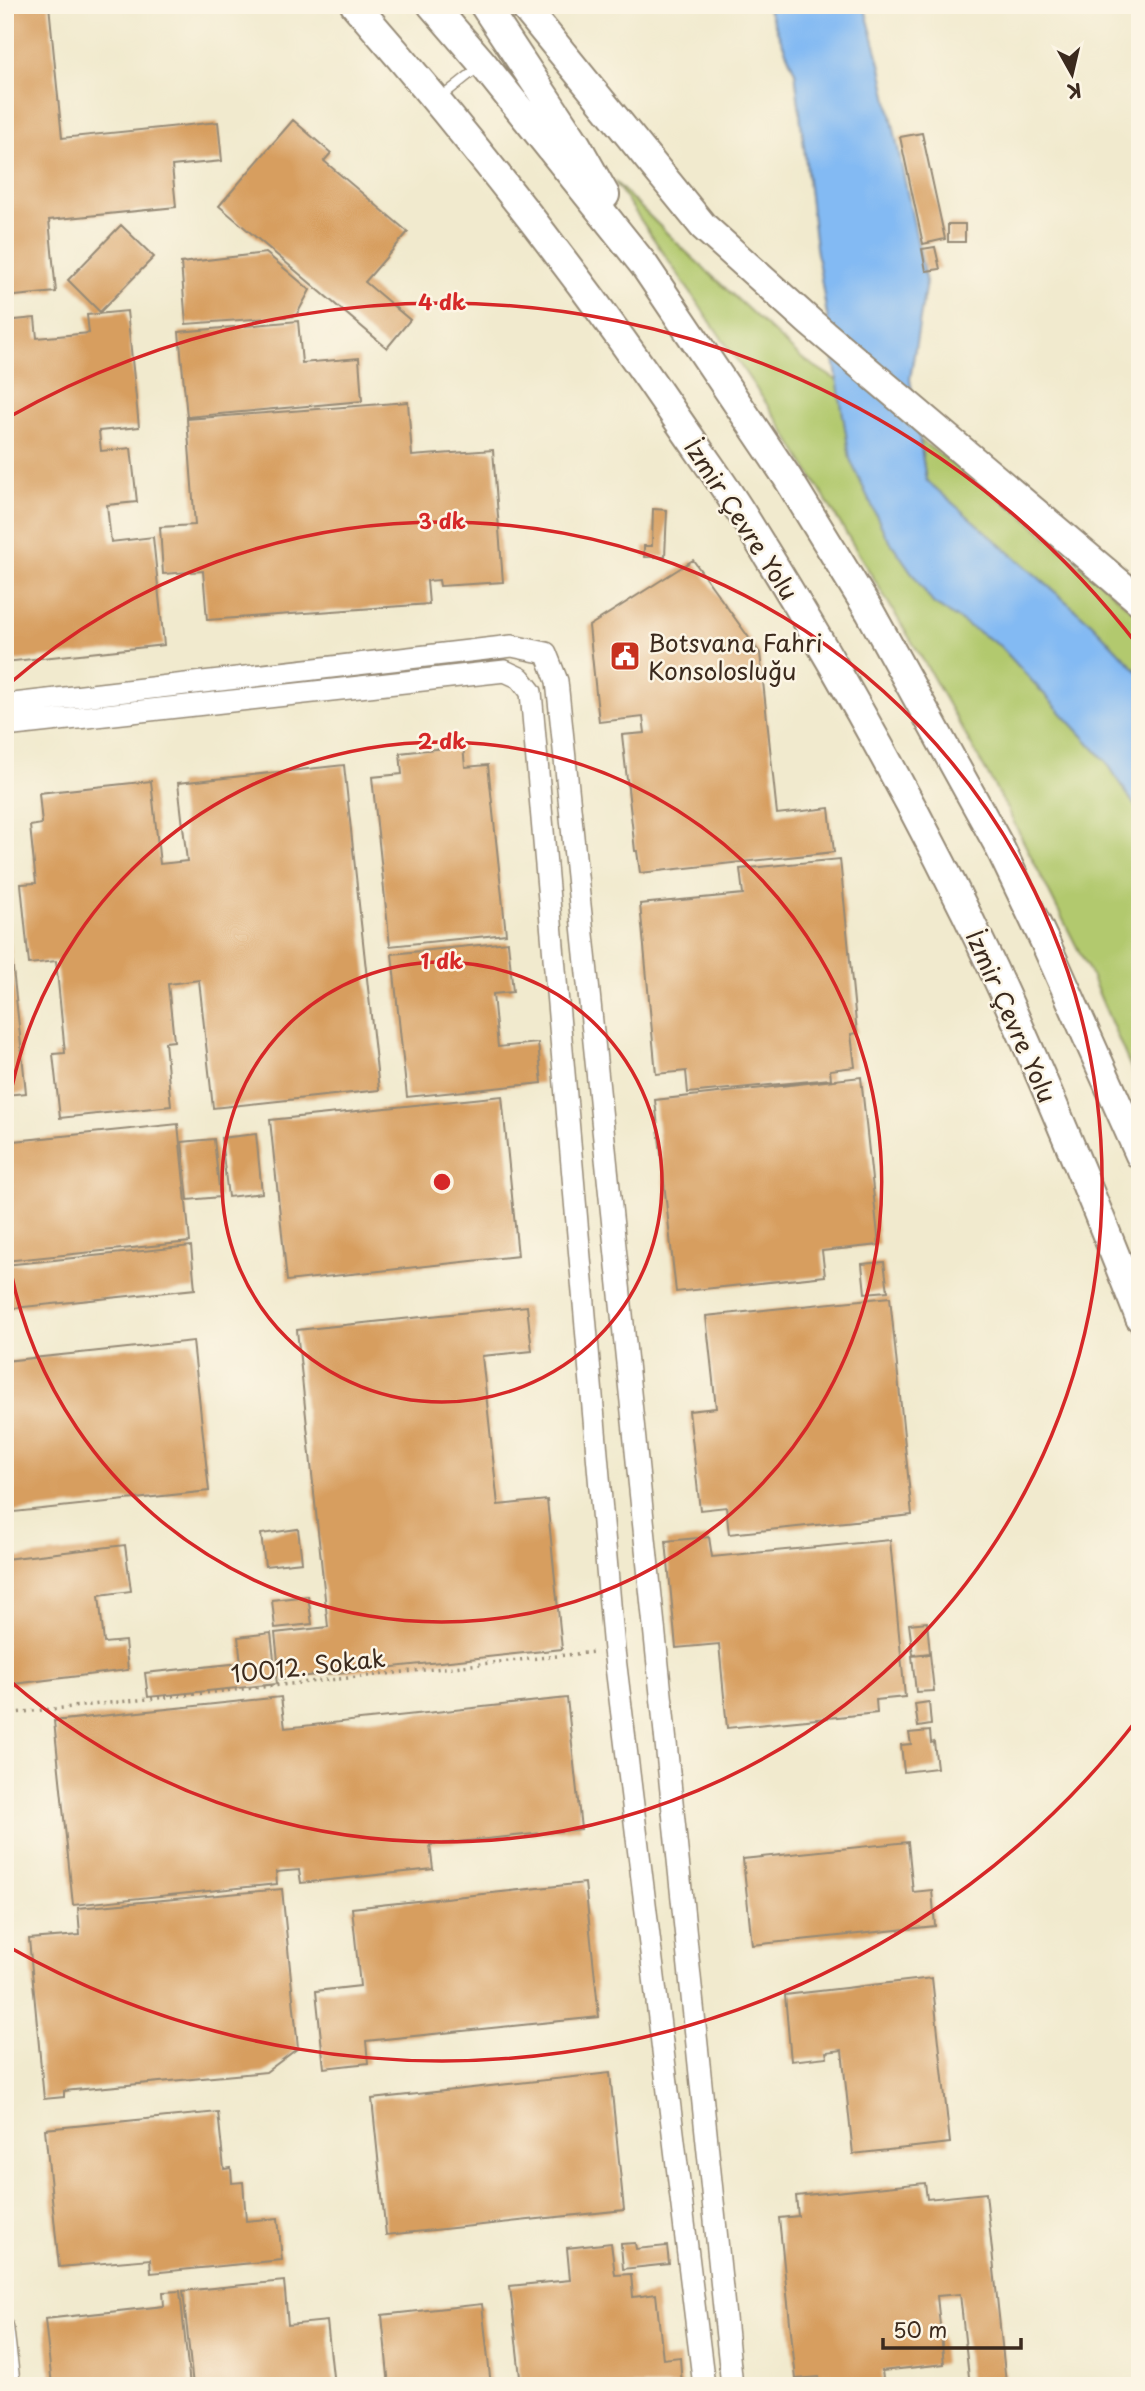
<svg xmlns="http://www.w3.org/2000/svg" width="1145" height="2391" viewBox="0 0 1145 2391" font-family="'Playpen Sans',sans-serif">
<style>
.green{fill:#b2c96e;stroke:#767a46;stroke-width:2}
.water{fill:#83baf3;stroke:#5f7288;stroke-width:2}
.building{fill:#d79e5f}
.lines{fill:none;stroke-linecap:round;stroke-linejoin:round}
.lane-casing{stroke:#968a76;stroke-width:11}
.street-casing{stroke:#968a76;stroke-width:19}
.secondary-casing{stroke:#968a76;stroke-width:24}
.highway-casing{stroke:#968a76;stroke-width:32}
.path{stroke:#968a76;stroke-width:3.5;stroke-dasharray:2 5;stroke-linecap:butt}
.lane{stroke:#fff;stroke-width:8}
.street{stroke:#fff;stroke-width:16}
.secondary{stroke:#fff;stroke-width:21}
.highway{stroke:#fff;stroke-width:28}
.ring{fill:none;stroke:#d62828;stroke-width:3.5}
.labels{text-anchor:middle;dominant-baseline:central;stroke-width:5;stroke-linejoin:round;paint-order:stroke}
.street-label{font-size:24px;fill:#3b2a1e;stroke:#fcf5e5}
.poi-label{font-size:24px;fill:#3b2a1e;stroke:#fcf5e5;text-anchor:start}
.centre{fill:#d62828;stroke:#fcf5e5;stroke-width:3.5}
.ring-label{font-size:21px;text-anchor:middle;font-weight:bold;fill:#d62828;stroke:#fcf5e5;stroke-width:5;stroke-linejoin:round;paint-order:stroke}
</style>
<rect width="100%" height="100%" fill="#fcf5e5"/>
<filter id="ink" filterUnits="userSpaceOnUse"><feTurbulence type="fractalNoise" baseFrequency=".0143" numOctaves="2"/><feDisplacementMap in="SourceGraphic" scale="14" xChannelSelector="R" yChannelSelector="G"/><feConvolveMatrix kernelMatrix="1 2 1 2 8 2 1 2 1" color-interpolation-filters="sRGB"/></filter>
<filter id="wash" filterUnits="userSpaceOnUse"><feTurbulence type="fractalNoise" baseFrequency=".00686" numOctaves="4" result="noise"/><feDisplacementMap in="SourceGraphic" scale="28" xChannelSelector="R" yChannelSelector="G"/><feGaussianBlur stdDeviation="1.57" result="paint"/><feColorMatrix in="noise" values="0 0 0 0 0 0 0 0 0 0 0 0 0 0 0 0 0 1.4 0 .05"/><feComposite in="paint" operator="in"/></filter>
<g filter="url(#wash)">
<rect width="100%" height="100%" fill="#f1eace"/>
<path class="green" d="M614,181L684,250L800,357L838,381L850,459L885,534L933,603L1000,646L1106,761L1140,814V1089L1089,971L1004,803L926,665L777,419Z
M920,440L1015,509L1140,617V674L1092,624L926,480Z"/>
<path class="water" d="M766,5H864L881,67L926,282L910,379L926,480L1092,624L1140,674V814L1106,761L1000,646L933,603L885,534L850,459L816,247L795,72Z"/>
<g id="blocks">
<path class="building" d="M5,5H49L62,138L218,122L222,161L172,166L176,207L49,220L56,292L5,297Z
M293,120L331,153L324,161L408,232L365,282L410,320L387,348L219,206Z
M922,133L945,239L923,244L900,137Z
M948,224H965V242H948Z
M121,225L154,257L100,312L68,280Z
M935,247L940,269L926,271L922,249Z
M266,253L310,290L296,316L186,324L181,263Z
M127,311L139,427L99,431L101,451L131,448L137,502L107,505L111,542L153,537L164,645L5,662V321L35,318L37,338L89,333L87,315Z
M298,321L302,363L359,358L362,401L187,417L179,332Z
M408,402L412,456L493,450L503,582L440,586L439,580L427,581L429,604L207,620L203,571L163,574L160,527L195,525L187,419Z
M653,509L667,510L665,557H644V546H652Z
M693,560L760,653L777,814L829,808L834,852L640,873L637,851H635L622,735L645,733L643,717L599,722L589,626Z
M463,746L465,767L488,765L506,934L390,946L372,777L402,774L400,753Z
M344,765L379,1090L213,1108L199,980L168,984L174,1041L165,1042L171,1106L60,1118L53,1054L65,1053L56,961L29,964L21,884L36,883L30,826L42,824L39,793L151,781L160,864L187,861L178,783Z
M840,859L857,1033L851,1034L855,1067L830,1070L831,1079L688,1093L686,1071L656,1074L640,904L743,894L740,869Z
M5,912H7L26,1093L5,1095Z
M508,942L513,992L493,994L498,1047L538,1043L542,1083L407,1097L392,954Z
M861,1077L879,1245L822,1251L825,1276L676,1292L655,1100Z
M502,1096L518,1256L287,1281L270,1120Z
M178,1124L190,1242L5,1261V1142Z
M256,1134L262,1193L228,1197L221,1138Z
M214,1139L220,1197L188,1200L182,1142Z
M191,1246L195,1289L5,1309V1265Z
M884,1262L888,1291L865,1293L862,1264Z
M890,1297L912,1515L729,1534L726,1507L700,1510L689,1411L716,1408L706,1316Z
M527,1306L532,1351L482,1356L498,1505L547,1500L562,1649L280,1679L275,1633L328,1627L297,1330Z
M193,1341L209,1491L5,1513V1361Z
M298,1529L302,1562L265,1566L261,1534Z
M709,1537L712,1557L890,1540L905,1697L876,1700L877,1713L727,1728L719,1644L676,1648L666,1541Z
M125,1545L131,1591L99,1595L104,1643L125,1641L128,1670L5,1685V1559Z
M308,1596L312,1624L275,1628L272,1600Z
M927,1622L930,1653L913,1655L909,1624Z
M271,1633L277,1684L148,1697L145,1673L241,1663L238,1637Z
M930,1654L934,1691L916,1692L912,1656Z
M281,1697L285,1728L567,1698L581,1829L430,1845L433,1869L301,1883L299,1870L276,1872L277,1884L73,1905L54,1721Z
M929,1702L931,1725L918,1727L915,1704Z
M930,1731L931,1743L934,1742L937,1768L904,1772L901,1745L911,1744L909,1733Z
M908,1842L913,1892L932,1890L935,1926L752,1945L743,1859Z
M585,1883L599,2017L366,2041L368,2063L324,2068L316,1991L360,1986L352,1908Z
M282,1889L298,2048L266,2072L64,2091V2097L44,2099L29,1939L80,1935L78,1908Z
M932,1978L950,2143L853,2154L842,2050L826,2052L827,2057L791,2061L785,1995Z
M610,2073L624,2210L386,2235L372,2099Z
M218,2112L224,2169L231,2168L232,2183L243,2182L246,2221L278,2218L282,2260L151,2273L150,2259L59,2267L45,2129Z
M925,2183L927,2199L986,2193L1006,2383L970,2386L960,2294L937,2296L944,2364L882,2371L884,2386H820L819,2377L796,2379L779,2218L798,2216L796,2196Z
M611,2243L615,2275L631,2274L633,2297L656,2294L663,2359L680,2357L682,2386H521L510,2286L570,2280L567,2248Z
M635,2243L636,2249L667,2246L669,2264L623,2269L621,2244Z
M284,2281L288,2325L327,2321L334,2386H193L183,2291Z
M180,2291L190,2386H52L45,2319L164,2306L163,2292Z
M482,2304L491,2386H389L382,2315Z"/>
</g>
</g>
<g filter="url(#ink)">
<use href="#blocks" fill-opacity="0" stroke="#968a76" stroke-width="2"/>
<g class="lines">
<g class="lane-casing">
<path id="lane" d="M440,98L479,67"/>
</g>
<g class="street-casing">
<path id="street" d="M5,2326L12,2386"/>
</g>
<g class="secondary-casing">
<path id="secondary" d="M5,705L512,646L546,653L557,681L732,2386
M5,726L505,671L520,678L531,692L614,1650L704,2386"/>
</g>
<g class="highway-casing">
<path id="highway" d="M355,5C472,139 582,279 682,426C704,458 727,489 747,522C837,666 921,816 993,969C1046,1084 1094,1201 1140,1318
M432,5L483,64L644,265L787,477L870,612L998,844L1044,940L1140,1155
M484,5L576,144L605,195
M523,5L703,226L811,323L1140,601"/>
</g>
<path class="path" d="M5,1714L595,1652"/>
<use href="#lane" class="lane"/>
<use href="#street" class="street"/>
<use href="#secondary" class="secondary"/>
<use href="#highway" class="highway"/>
</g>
</g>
<g class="ring">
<circle cx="442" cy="1182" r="220"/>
<path d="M5 1128A440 440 0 1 1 5 1236"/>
<path d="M9 684A660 660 0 1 1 9 1680"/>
<path d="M1139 1717A879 879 0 0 1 9 1947M9 417A879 879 0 0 1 1139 647"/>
</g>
<defs>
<g id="civic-square" transform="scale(1.575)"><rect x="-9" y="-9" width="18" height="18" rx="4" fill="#c8321e" stroke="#fcf5e5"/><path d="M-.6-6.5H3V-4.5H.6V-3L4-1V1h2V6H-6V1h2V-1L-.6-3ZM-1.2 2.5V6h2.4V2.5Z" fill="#fff"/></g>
</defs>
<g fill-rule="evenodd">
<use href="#civic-square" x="625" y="656"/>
</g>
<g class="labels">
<g class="street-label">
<text transform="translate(742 519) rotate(57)">İzmir Çevre Yolu</text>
<text transform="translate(1012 1016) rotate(66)">İzmir Çevre Yolu</text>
<text transform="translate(308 1665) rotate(-6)">10012. Sokak</text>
</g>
<g class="poi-label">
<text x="648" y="642">Botsvana Fahri<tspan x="648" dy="28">Konsolosluğu</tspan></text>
</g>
</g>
<circle cx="442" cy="1182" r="10" class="centre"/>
<g class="ring-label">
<text x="442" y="310">4 dk</text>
<text x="442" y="529">3 dk</text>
<text x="442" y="749">2 dk</text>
<text x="442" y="969">1 dk</text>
</g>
<rect width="1145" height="2391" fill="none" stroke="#fcf5e5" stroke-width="28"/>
<g transform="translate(1072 74) rotate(172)" stroke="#fcf5e5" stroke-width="5" paint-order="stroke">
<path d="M0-5L12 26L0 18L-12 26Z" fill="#3b2a1e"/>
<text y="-10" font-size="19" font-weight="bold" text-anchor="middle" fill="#3b2a1e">K</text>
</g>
<path d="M883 2338v10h138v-10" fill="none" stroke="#3b2a1e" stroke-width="3.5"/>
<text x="893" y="2338" font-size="21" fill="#3b2a1e" stroke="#fcf5e5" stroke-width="5" paint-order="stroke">50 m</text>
</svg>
